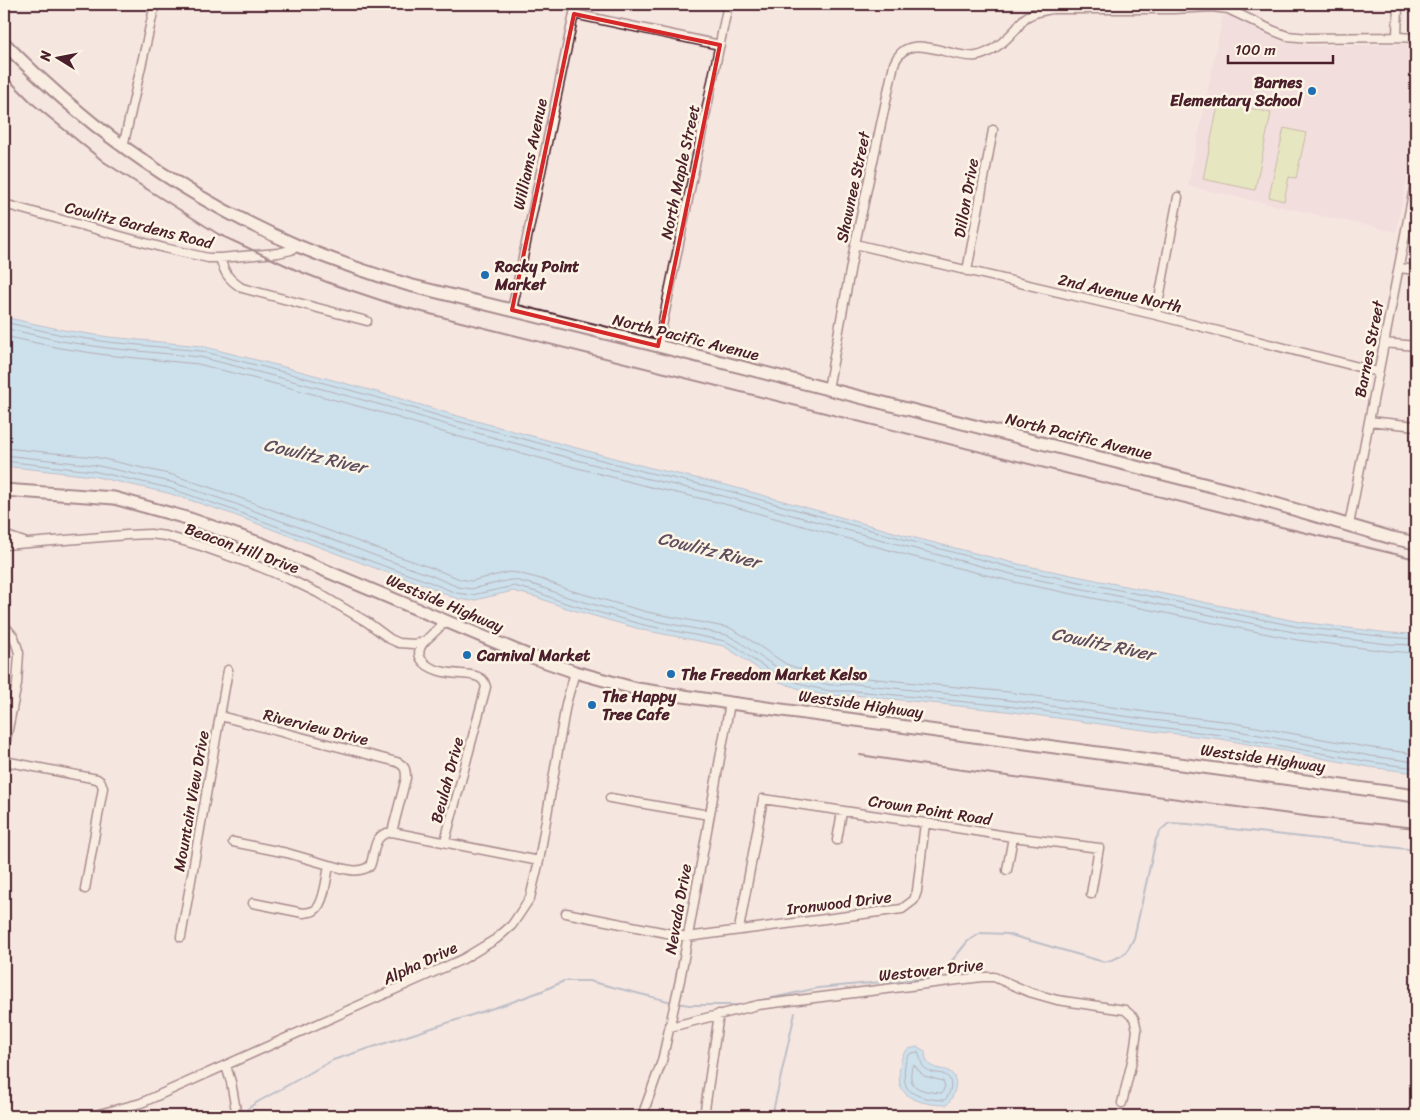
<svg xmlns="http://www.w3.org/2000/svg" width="1420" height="1120" viewBox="0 0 1420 1120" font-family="Sriracha,sans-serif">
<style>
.built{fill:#edd4da}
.green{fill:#d3e89c;stroke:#8e8464}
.water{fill:#99dbfb;stroke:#7990a8}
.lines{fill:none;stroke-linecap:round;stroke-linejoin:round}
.shore{stroke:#6a6a7e;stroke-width:1}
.stream{stroke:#7990a8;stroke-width:2}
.street-casing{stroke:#4a1f2b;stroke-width:11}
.secondary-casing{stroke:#4a1f2b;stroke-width:15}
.street{stroke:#fcf5e5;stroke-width:8}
.secondary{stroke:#fcf5e5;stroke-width:11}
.rail{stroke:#4a1f2b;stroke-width:2}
.marked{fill:none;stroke:#d62828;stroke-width:4;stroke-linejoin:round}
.poi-dot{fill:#1f6fb2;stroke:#fcf5e5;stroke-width:2}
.labels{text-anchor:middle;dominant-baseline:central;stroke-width:5;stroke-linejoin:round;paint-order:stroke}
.poi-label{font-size:16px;font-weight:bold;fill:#4a1f2b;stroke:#fcf5e5;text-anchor:start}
.street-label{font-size:16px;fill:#4a1f2b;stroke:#fcf5e5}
.water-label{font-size:18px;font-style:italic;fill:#5e4e5f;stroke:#fcf5e5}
</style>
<rect width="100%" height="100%" fill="#f5e6e0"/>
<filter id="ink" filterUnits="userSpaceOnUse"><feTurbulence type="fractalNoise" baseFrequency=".02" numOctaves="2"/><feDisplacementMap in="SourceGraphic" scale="10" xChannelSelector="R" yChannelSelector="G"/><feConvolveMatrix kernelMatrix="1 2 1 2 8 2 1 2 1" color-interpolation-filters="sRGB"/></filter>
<g filter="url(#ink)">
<path class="built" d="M1223,16H1229L1275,39L1291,44L1311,46L1416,44V133L1396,232L1188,186Z"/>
<path class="green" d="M1219,101L1271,113L1255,190L1203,179Z
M1284,128L1306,133L1296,178L1289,177L1284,201L1269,197Z"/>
<path class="water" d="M4,317L63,330L109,337L201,346L292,369L388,395L454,415L647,467L726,485L915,538L1018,564L1300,622L1389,633L1416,634V773L1369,767L1221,739L1151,731L1006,711L854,695L830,696L806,691L777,681L724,646L643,630L563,607L536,597L513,591L471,601L454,598L426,585L383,571L229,513L168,493L92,476L4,466Z
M918,1047L925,1051C925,1062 929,1067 940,1069C944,1070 945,1069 948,1071C962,1078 954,1096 947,1105C935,1105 916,1103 906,1094C904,1092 900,1087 900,1084C898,1077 900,1059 904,1053C907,1048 913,1048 918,1047Z"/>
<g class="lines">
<path class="shore" d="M4,322L62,335L108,342L201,351L291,374L386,400L453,420L646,472L725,490L914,542L1017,569L1299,627L1388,637L1416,639
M4,328L61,341L107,348L200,357L289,380L385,406L451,426L644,478L723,496L912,548L1015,575L1298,633L1388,644L1416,645
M4,336L60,348L106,355L198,364L287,387L383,413L449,434L642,485L721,503L910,556L1014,582L1297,640L1387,651L1416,653
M4,448L95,457L173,475L235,496L389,553L432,568L460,579L471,581L509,572L518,573L541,579L569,590L647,612L730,628L744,636L786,664L811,673L831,677H856L1008,692L1153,713L1223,721L1372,748L1416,754
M4,455L94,465L171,482L233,503L387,560L430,575L458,587L471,589L510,580H515L538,586L567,597L645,619L727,635L740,642L756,654L783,671L809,680L830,685L856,684L1008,700L1152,720L1222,728L1371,756L1416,762
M4,461L93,471L169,488L230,509L384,566L427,581L456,593L472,595L514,586L537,592L565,603L644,625L725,641L737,647L752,659L780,676L807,686L830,691H855L1007,706L1151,726L1221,735L1370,762L1416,768
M918,1052C921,1057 920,1065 926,1069C932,1074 940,1072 945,1075C955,1080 950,1094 945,1100C934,1100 915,1098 907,1088C903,1082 903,1058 910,1054C912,1053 916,1052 918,1052Z
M914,1065L924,1076L943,1081L945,1086L942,1093C937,1093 931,1092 926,1091C911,1087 909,1081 912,1066Z"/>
<path class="stream" d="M677,1003L689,1005H740L818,988L935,977L942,973L968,941L981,933L1007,934L1104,962C1123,957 1126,955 1134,938L1156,839L1161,830L1169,823L1188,824L1416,850
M240,1115L254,1104L333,1060L512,1002L542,991L564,981H589L672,1002
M772,1116L795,1013"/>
<g class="street-casing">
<path id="street" d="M1398,4L1397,37L1416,38
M574,14L720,45
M123,147L155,4
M4,204L164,248L208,258H220L278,253L291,250L299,246
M855,244L1156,315L1378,372
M220,258C225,274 228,279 242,288L367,321
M1399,268L1416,270
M967,271L993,130
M512,310L576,4
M1156,315L1178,197
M1384,343L1416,346
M658,346L728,4
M828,389L855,244L894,64C908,28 948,59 976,56C991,54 1007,39 1017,28C1019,25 1021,22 1024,19C1031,12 1043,11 1052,9H1173L1212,7L1228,9L1274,31L1287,36L1309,38L1397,37
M1369,421L1416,426
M1349,525L1416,178
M4,535L24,542
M4,545L127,535L150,534L166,536L201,546L260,567L291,580L318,593L367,622L390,639L399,643L414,644L425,641L446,621
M4,625L14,637L19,653L17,684L4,750
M425,641C420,646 417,652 421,659C429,671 447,673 461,674C467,675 474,674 480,678C484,680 485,683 486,687L445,841
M220,716L397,762C405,766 406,769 406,778L392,832
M4,761L97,779L101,782L103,788L85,889
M610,798L709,815
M837,840L842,812
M233,842L287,853L329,865
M1007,870L1013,837
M253,903L303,913C307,912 311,913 315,910C324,904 327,876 329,865C343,868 357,875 370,866C376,851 372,834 392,832L539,861
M566,913L687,937L902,909L914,900L917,891L925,823
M739,929L763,799L925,823L1013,837L1099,848L1091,894
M181,937L228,670
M670,1027L758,1005L982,977H994L1029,992L1057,1000L1125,1010L1134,1018L1137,1030L1134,1053L1122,1103
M226,1066L231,1082L237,1116
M91,1116L141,1103L463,959L496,939L512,925L530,898L539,861L566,704L575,672
M642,1116L662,1061L680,980L730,703
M704,1116L719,1014"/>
</g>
<g class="secondary-casing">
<path id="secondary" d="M4,43C89,130 186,198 298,246C334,261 372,274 409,285L658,346L1235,492L1392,538L1416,543
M4,490L114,498L190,519L262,544L529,656L575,672L637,689L730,703L1416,796"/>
</g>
<use href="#street" class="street"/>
<use href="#secondary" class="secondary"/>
<path class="rail" d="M4,75L33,104L104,162L218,234L296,270L332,284L392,304L457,321L1273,525L1416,559
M860,755L919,764L1312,817L1416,828"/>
</g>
</g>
<path d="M0 0H1420V1120H0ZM574,14L720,45L658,346L512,310Z" fill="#f5e6e0" fill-opacity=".55" fill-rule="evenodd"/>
<path class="marked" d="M574,14L720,45L658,346L512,310Z"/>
<g class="poi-dot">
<circle cx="1312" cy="91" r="5"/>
<circle cx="485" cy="275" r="5"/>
<circle cx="467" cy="655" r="5"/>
<circle cx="671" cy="674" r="5"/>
<circle cx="592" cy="705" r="5"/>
</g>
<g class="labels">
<g class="poi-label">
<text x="1302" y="82" text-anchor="end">Barnes<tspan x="1302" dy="18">Elementary School</tspan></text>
<text x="495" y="266">Rocky Point<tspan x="495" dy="18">Market</tspan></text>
<text x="477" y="655">Carnival Market</text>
<text x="681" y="674">The Freedom Market Kelso</text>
<text x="602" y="696">The Happy<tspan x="602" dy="18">Tree Cafe</tspan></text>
</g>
<g class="street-label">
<text transform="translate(530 154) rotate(-78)">Williams Avenue</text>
<text transform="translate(680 172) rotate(-78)">North Maple Street</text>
<text transform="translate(853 187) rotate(-78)">Shawnee Street</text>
<text transform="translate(966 198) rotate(-80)">Dillon Drive</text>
<text transform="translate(139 225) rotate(14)">Cowlitz Gardens Road</text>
<text transform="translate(1120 293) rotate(13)">2nd Avenue North</text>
<text transform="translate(686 337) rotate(14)">North Pacific Avenue</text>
<text transform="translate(1369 349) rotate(-79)">Barnes Street</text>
<text transform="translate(1079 436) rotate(14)">North Pacific Avenue</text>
<text transform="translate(242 548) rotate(20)">Beacon Hill Drive</text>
<text transform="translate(445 603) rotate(23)">Westside Highway</text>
<text transform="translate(861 704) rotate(8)">Westside Highway</text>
<text transform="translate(316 727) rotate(14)">Riverview Drive</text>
<text transform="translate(1263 758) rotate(8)">Westside Highway</text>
<text transform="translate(447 780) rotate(-75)">Beulah Drive</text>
<text transform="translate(191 801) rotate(-80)">Mountain View Drive</text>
<text transform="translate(930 810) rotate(9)">Crown Point Road</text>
<text transform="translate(839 903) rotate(-7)">Ironwood Drive</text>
<text transform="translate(678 909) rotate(-80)">Nevada Drive</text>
<text transform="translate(420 963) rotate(-25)">Alpha Drive</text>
<text transform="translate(931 970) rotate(-6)">Westover Drive</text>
</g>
<g class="water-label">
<text transform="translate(315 456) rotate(13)">Cowlitz River</text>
<text transform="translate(709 550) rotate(14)">Cowlitz River</text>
<text transform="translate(1103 644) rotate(12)">Cowlitz River</text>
</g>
</g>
<rect width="1420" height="1120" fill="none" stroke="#fcf5e5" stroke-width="20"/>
<rect x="10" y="10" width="1400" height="1100" fill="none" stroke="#4a1f2b" stroke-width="2" filter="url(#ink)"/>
<g transform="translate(58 58) rotate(280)" stroke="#fcf5e5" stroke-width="4" paint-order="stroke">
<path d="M0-4L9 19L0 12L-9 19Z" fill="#4a1f2b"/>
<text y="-8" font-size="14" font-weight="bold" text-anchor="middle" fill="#4a1f2b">N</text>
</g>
<path d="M1228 55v8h105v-8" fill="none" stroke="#4a1f2b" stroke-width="2.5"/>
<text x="1235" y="55" font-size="15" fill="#4a1f2b" stroke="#fcf5e5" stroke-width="4" paint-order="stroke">100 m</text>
</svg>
